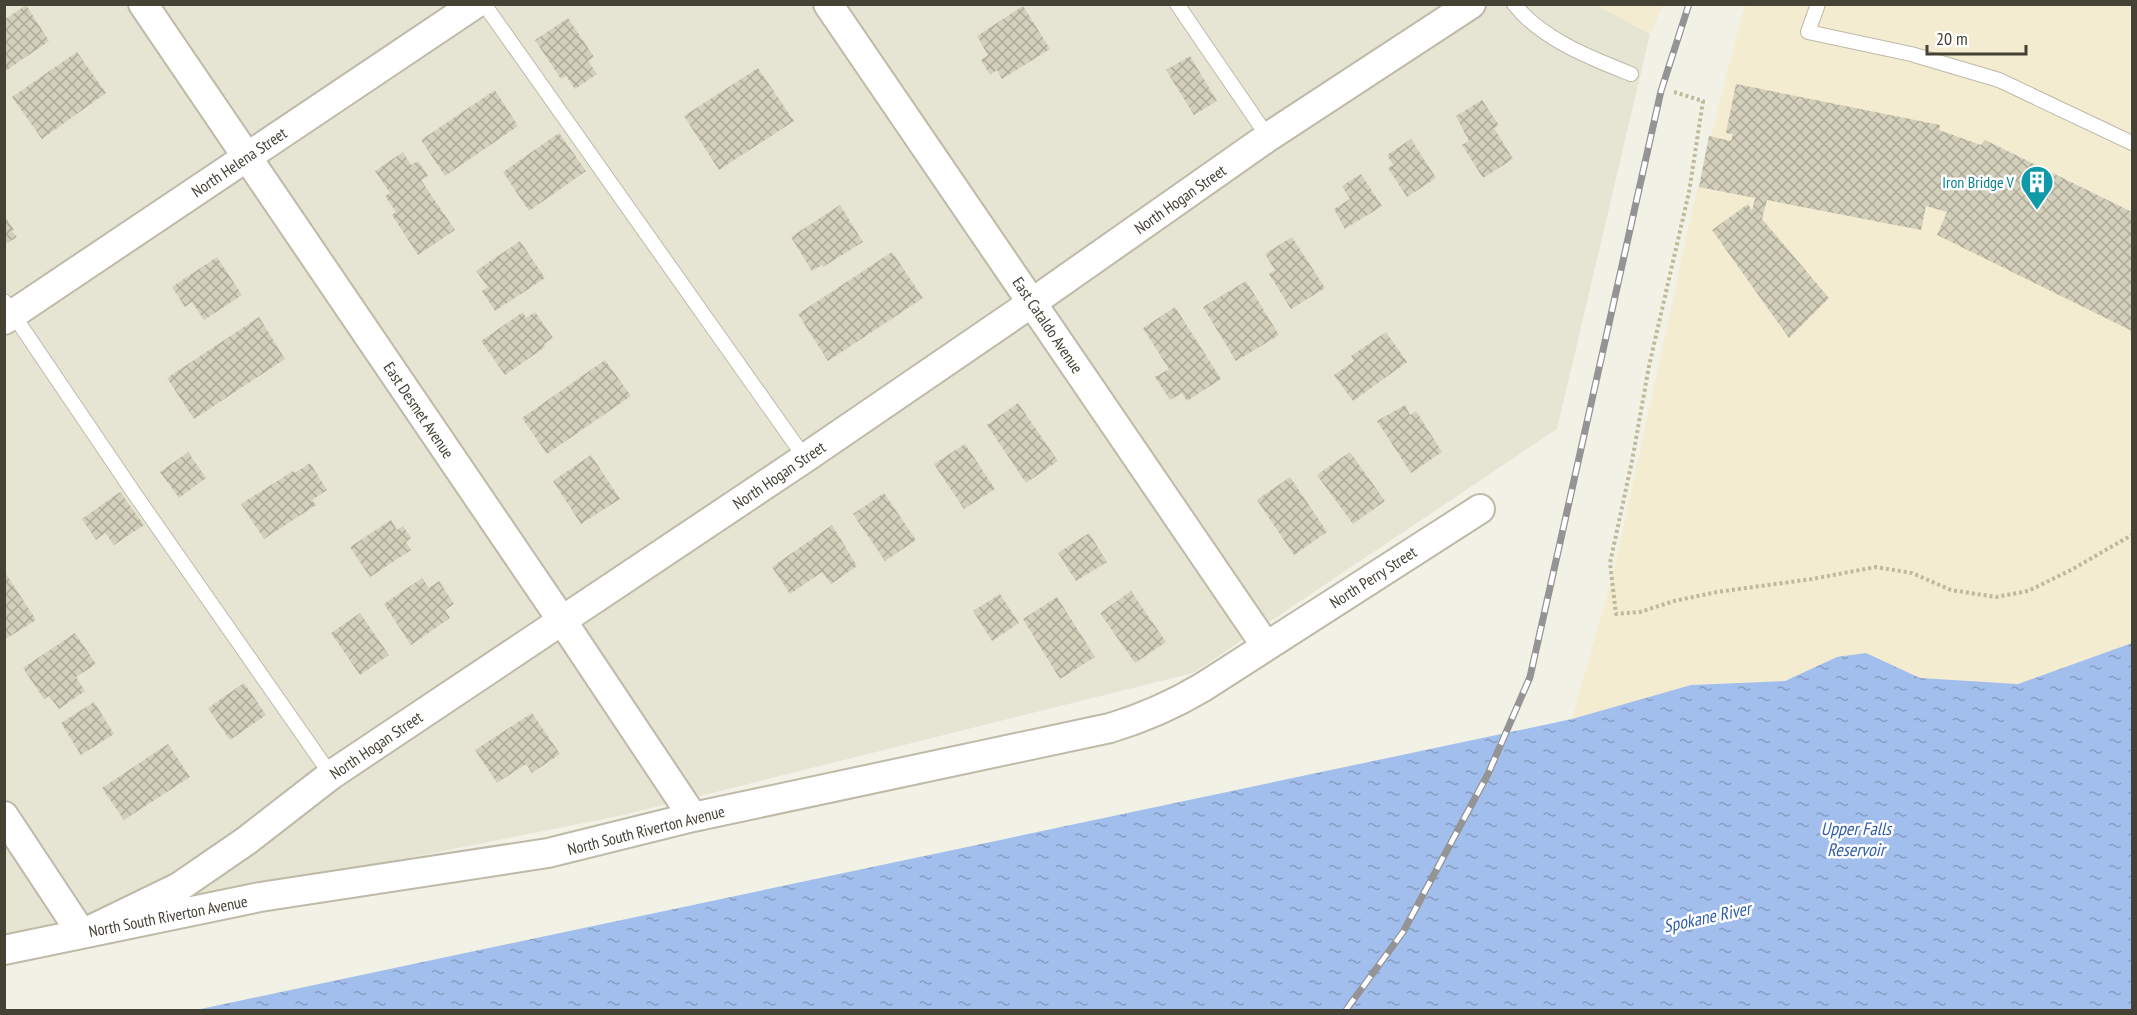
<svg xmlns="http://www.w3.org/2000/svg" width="2137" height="1015" viewBox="0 0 2137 1015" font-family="'PT Sans Narrow',sans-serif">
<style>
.residential{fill:#e6e4d3}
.commercial{fill:#f3ecd0}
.water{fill:url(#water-ripples)}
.building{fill:url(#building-cross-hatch)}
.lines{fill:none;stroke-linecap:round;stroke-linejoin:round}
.service-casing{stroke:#bdbaa8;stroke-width:16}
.minor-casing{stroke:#bdbaa8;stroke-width:32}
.path{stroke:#beb99a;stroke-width:4;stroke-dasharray:3 3;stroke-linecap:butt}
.service{stroke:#fff;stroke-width:14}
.minor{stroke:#fff;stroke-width:28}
.rail-casing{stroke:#949494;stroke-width:7}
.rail{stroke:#fff;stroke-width:4.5;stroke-dasharray:14;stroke-linecap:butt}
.labels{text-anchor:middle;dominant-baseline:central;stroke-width:5;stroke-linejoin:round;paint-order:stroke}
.street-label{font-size:16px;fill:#444135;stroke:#fff}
.culture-label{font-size:16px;fill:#0d838f;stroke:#fff;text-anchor:end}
.water-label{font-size:18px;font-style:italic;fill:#325eab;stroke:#fff}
</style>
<defs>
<pattern id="water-ripples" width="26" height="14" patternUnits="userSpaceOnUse" patternTransform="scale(1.5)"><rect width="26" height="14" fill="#a2beed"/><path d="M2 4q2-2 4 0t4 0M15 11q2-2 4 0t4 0" fill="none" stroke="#869cc1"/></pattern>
<pattern id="building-cross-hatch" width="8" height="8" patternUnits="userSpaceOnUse" patternTransform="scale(1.5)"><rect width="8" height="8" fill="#d3cfbb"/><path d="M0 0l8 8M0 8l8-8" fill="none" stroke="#adaa99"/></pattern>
</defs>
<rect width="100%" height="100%" fill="#f2f1e5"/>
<path class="residential" d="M1596,4L1650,34L1557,429L1193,673L619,816L5,938V5Z"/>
<path class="commercial" d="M1596,5H1663L1650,34Z
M1746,5H2132V643L2018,684L1920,678L1866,653L1837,657L1785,681L1691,685L1572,719L1616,562L1691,215L1741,18Z"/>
<path class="water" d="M2132,643V1010H196L1572,719L1691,685L1785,681L1837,657L1866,653L1920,678L2018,684Z"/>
<path class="building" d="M26,5L49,41L4,72V20Z
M1023,6L1050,49L1002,79L997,70L990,75L981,60L988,55L977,36Z
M568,18L594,57L588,61L597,74L575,89L566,76L561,79L535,40Z
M77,52L106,93L42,139L12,97Z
M1190,56L1217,101L1194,115L1166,70Z
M758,68L794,121L719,170L684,116Z
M1736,84L1940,125L1939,130L1981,145L1985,140L2132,212V331L1937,235L1947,212L1926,206L1921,230L1767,200L1762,219L1829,298L1789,338L1712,230L1748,204L1752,211L1755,198L1699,187L1709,136L1731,141L1733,134L1726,133Z
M495,90L518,126L445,176L421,140Z
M1482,100L1499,125L1494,128L1513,159L1483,178L1462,145L1469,141L1456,116Z
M559,133L586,171L529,211L503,172Z
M1411,139L1436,178L1407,197L1388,168L1393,165L1387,155Z
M403,152L411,165L418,161L428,176L421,180L455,230L418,255L392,215L396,212L385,196L390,193L375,171Z
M1361,174L1382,206L1345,229L1334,209L1350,199L1342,186Z
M840,205L863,242L823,267L822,265L812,271L791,237Z
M4,215L14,230L12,231L17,237L4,245Z
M1292,237L1325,288L1291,309L1269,274L1275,270L1265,254Z
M520,241L545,278L495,311L482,291L488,287L476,271Z
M892,252L923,298L828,361L798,314Z
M217,257L242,295L204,320L192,302L185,307L172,287Z
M1246,281L1279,335L1236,361L1203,307Z
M1175,307L1221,379L1187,401L1182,393L1170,400L1155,377L1169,369L1143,328Z
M523,312L526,318L535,312L553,338L544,344L545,347L505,375L481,341Z
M259,317L285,359L194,419L167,378Z
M1386,332L1407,362L1353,401L1334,375L1354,361L1351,356Z
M605,360L631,396L547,454L522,418Z
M1018,403L1058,461L1026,483L987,425Z
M1405,405L1410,415L1416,411L1442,452L1411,473L1377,421Z
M965,444L995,489L964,509L934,464Z
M188,452L206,478L179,498L160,472Z
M1350,452L1385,501L1353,524L1317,475Z
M591,455L620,499L581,524L553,481Z
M310,463L327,490L312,500L316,505L264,539L241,504L293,471L295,473Z
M1290,477L1327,532L1294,555L1257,500Z
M120,492L144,525L114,545L105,533L96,540L82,519Z
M884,493L916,540L885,561L853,514Z
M391,520L397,530L403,526L411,538L406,542L411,550L370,577L350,547Z
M832,525L857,566L831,584L822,572L790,594L772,567Z
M1089,533L1107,562L1076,581L1058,553Z
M4,571L36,620L4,640Z
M422,578L429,588L439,581L454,604L445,610L450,618L411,645L384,604Z
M1131,591L1166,642L1135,663L1100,613Z
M1000,594L1019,623L992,641L973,611Z
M1057,597L1095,657L1060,679L1023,619Z
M360,613L389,655L360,675L331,633Z
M75,633L96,664L76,677L85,691L59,709L49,696L44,699L23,668Z
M244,683L266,715L230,740L208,708Z
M94,702L114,734L81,755L61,723Z
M532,713L560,754L532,773L526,764L497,783L475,750Z
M168,744L190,777L124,820L102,788Z"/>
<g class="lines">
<g class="service-casing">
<path id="service" d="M484,4L805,458
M1177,4L1268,137
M1514,4C1541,39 1591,58 1631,74
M1818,4L1808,32L1911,54L1999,80L2132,143
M4,301L134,493L331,775"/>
</g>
<g class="minor-casing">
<path id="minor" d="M143,4L561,619L693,817
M828,4L1266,646
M4,320L475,4
M4,816L82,934L179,887L246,841L331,775L805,458L1033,302L1268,137L1471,4
M4,950L260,897L548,853L693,817L1110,728C1143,718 1173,705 1203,687L1480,509"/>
</g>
<path class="path" d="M1674,92L1703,101L1689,192L1649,366L1632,461L1610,563L1616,614L1640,612L1674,601L1717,592L1812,579L1876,567L1912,573L1951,590L1996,597L2028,591L2071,570L2132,535"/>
<use href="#service" class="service"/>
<use href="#minor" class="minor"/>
<g class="rail-casing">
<path id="rail" d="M1346,1010L1403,932L1488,774L1530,677L1661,91L1689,4"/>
</g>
<use href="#rail" class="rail"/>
</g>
<defs>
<g id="building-pin" transform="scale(1.725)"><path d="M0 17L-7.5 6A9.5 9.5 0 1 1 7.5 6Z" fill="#0f9aa8" stroke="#fff"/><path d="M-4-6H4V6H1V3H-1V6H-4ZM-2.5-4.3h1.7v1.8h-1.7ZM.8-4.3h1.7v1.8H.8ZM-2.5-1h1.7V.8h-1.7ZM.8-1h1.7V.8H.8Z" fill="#fff"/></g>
</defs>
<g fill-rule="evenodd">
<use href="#building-pin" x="2037" y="182"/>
</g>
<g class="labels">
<g class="street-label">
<text transform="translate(239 162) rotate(-34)">North Helena Street</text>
<text transform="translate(1180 199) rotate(-35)">North Hogan Street</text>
<text transform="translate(1048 325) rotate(56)">East Cataldo Avenue</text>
<text transform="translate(419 410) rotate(56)">East Desmet Avenue</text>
<text transform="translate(779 475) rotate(-34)">North Hogan Street</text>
<text transform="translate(1373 577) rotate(-33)">North Perry Street</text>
<text transform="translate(376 745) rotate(-34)">North Hogan Street</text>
<text transform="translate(646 830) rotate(-14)">North South Riverton Avenue</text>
<text transform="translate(168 916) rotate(-11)">North South Riverton Avenue</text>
</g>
<g class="culture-label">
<text x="2014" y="182">Iron Bridge V</text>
</g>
<g class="water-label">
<text x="1856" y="828">Upper Falls<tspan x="1856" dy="21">Reservoir</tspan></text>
<text transform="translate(1707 917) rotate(-12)">Spokane River</text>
</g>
</g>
<rect width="2137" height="1015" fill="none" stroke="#444135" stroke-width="12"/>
<path d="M1927 45v9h99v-9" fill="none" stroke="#444135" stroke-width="3"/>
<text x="1936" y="45" font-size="18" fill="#444135" stroke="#ffffff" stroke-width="4.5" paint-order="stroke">20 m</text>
</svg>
